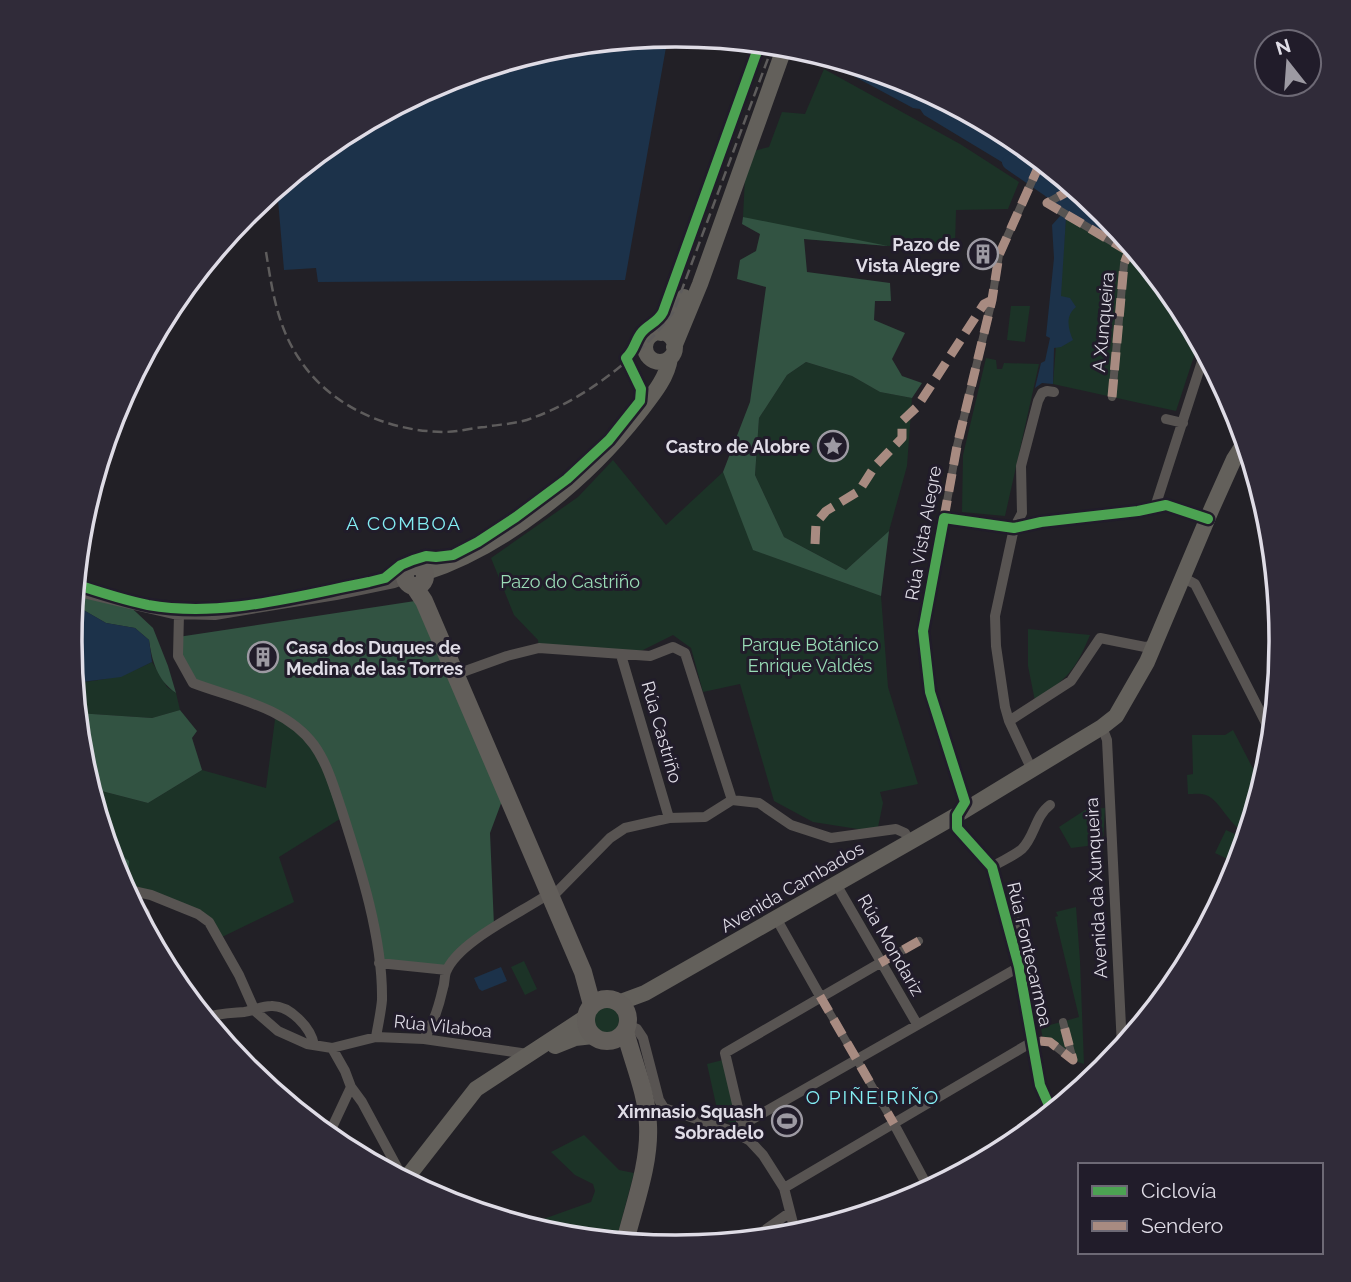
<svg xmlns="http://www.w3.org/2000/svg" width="1351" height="1282" viewBox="0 0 1351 1282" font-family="Raleway,sans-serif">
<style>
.green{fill:#1c3327}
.forest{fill:#325342}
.water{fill:#1c324a}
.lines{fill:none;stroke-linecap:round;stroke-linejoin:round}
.river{stroke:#1c324a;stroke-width:16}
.pedestrian{stroke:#585452;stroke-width:8}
.minor{stroke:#585452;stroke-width:10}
.primary{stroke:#63605b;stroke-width:16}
.trunk{stroke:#625e5a;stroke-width:18}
.rail{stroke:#5e5c5c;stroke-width:2.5;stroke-dasharray:10 5;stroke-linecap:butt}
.quiet{stroke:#a88b81;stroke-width:9;stroke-dasharray:18 9;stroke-linecap:butt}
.cycleway-casing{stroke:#211c2a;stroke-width:15}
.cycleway{stroke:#4ca352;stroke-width:10}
.labels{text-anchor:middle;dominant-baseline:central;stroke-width:6;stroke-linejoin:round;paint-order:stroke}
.poi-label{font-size:18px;font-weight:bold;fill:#dfdce6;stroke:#211c2a;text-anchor:end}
.street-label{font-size:18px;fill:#dfdce6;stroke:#211c2a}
.park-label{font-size:18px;fill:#9addb7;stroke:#211c2a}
.neighbourhood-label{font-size:19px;letter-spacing:2px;fill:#84eff4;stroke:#211c2a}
.rim{fill:none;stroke:#dfdce6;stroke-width:3.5}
</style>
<rect width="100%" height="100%" fill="#222026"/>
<path class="green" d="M824,69L960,144L1019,182L1008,209L956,210L955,245L888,246L804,239L743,217L745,177L754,151L769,147L782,112L805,114Z
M1066,218L1146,264L1180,305L1199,341L1176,411L1053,384Z
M1011,306H1030L1025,342L1007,340Z
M986,358L996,360L997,369H1002L1004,363L1039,364L1005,516L962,512L963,455Z
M806,362L852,376L880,392L912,398L907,466L889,531L846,570L784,537L755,475L759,418L787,375Z
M613,460L666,525L723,472L754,550L881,596L888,687L918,784L880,792L883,803L877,832L813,822L774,801L740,684L703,692L691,648L673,635L643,650L621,655L539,648L538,640L514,615L491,558L578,497Z
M1028,629L1090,635C1074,673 1068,677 1035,701L1028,666Z
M152,662L167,687L176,693L180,710L152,718L77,713L74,683C106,680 122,677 152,662Z
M276,712L314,744L343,817L279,857L294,902L220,938L198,914L128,889L129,862L107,845L90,788L148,803L202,770L266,788Z
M1233,730L1262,786L1247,834C1228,825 1221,801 1206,795C1201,793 1193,794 1188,794L1187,775L1193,774L1192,735H1225Z
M1105,808L1103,844L1071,848L1059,827L1085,810Z
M1226,830L1246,839L1238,864L1215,853Z
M1076,907L1080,961L1084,1064L1075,1061L1065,1021L1079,1017L1055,917L1058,916L1056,912Z
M524,961L537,989L525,995L511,967Z
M1040,987L1050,1025L1061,1022L1070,1056L1043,1039L1033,990Z
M593 1020a13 13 0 1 1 26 0a13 13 0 1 1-26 0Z
M723,1060L737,1125L719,1118L707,1064Z
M584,1135L619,1170L634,1173L616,1241L557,1235L538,1230L535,1222L591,1202L595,1191L593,1184L575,1175L551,1152Z"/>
<path class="forest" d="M743,217L888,246L804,239L807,272L890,283L891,301H875L874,320L905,333L892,359L902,376L922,383L912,398L880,392L852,376L806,362L787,375L759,418L755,475L784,537L846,570L889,531L881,596L753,550L723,472L750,402L766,287L737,279L740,260L756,251L760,234L742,224Z
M74,591L121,598L153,628L168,666L176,693C157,680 152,661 149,640L135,628L106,623L73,604Z
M415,601L506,790L490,833L494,926L447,970L379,963L363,884L314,744L263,707L193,683L178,656V637Z
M180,710L197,731L192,738L202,770L148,803L90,788L81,759L77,713L152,718Z
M107,845L129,861L128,889L123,887L115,873Z"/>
<path class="water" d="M668,36L625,280L318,282L316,268L284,270L277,188L339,137L444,81L558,47Z
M807,51L885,74L1034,159L1025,176L924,115L920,109L913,108Z
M1043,172L1065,186L1046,197L1038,184Z
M1074,194L1104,213L1128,242L1125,247L1055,205Z
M1061,215L1066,218L1061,296L1070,298L1076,307C1065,316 1068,328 1073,340L1061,347L1054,348L1053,384L1042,383L1035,388L1041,363L1045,361L1050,338L1046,336L1054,258L1052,225Z
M73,604L106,623L135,628L149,640L152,662L121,677L74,683L70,641Z
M501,967L507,981L482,991L479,989L474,978Z"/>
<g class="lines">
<path class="river" d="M1010,162L1081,211"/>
<path class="pedestrian" d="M1074,188L1047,203L1143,260
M1073,189L1084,196
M1112,397L1124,264L1131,245
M944,518L957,446L992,300L999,255L1041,161
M880,963L919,941
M820,996L894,1124
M1040,1041L1050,1042L1073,1060L1063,1022"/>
<path class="minor" d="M1166,419L1183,423
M1155,507L1205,352
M1182,577L1195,584L1272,735
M74,591L173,614L215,615L336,595L394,583L405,579
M179,614L178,656L193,683C235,699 286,707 314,745C327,763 334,787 341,808C360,867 383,938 382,1000C381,1012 378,1025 376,1037
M621,655L669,818
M457,674L507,656L539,648L650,656L673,647L685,653L732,800
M1009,721L1071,681L1100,638L1145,647L1153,645
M1102,727L1107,740L1122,1047
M1032,770L1009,721L1005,707L996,646L995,616L1014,528L1022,513L1021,466L1038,401L1042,393L1047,391L1054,392
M992,867C1001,861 1014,856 1022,849C1035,836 1035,816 1050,805
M836,884L917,1024
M124,889L151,895L198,914L209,922L239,975L255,1011L278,1031L307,1044L332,1048L376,1037L424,1039L528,1054
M552,897L610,838L625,828L669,818L705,817L732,800L759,803L791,825L831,838L896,829L905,833L909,841
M131,902L145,913L148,934
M776,918L820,996
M1008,926L1020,922L1029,957
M379,963L447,970
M205,1018C217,1013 231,1013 244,1012C253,1011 262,1006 271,1006C290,1005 311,1028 314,1045
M627,1025L637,1029L643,1038L659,1100L664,1108L732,1131L750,1141L763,1155L784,1188L796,1235
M424,1039C434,1023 439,1006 443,988C445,983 444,977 446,972C458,941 523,912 550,893
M332,1048L345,1071L351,1087L362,1102L404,1180
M1052,1112L1040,1085L1019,967L992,867L957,828V815L965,802L930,692L923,631L944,518L1014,528L1041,522L1138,511L1166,505L1208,519
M894,1124L929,1189
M742,1125L1019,967
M741,1131L742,1125L725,1053L880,963
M328,1136L351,1087
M784,1188L1032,1042
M904,1202L1034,1127
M751,1240L789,1213"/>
<path class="primary" d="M645 347a15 15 0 1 1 30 0a15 15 0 1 1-30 0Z
M661,333L672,321L684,297
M674,347L700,284L785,46
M424,573C506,546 586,480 638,414C651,397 667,379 670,358
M618,1003L645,993L957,815L1102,727L1116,716L1147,662L1212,508L1234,459L1245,442
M555,1046L575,1038L593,1036
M405,1180L476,1089L586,1017"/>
<path class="trunk" d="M405 576a10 10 0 1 1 20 0a10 10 0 1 1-20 0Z
M414,586L424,601L583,972L592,1005
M586 1020a21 21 0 1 1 42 0a21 21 0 1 1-42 0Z
M625,1031C633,1062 647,1093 648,1125C650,1164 634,1205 625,1242"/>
<path class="rail" d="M266,252C272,289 277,325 298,357C329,406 387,431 443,432C457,432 472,428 485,427C500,424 518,424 532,418C582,401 644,354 674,311L773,45"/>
<path class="quiet" d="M1074,188L1047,203L1143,260
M1112,397L1124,264L1131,245
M944,518L957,446L992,300L999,255L1041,161
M815,544L816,523L826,511L859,491L875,466L902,438V421L917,407L984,304L992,300
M880,963L919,941
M820,996L894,1124
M1040,1041L1050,1042L1073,1060L1063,1022"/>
<g class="cycleway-casing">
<path id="cycleway" d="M75,584C99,592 124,600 148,605C222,618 297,596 369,582L385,578L401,565L413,560L426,556L436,557L453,555L478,542L516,517L567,479L609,440L640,401L641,389L626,358C635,350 635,340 642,332C649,324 658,322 663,312L760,43
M1052,1112L1040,1085L1019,967L992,867L957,828V815L965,802L930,692L923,631L944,518L1014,528L1041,522L1138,511L1166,505L1208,519"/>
</g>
<use href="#cycleway" class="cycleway"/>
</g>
<defs>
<g id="building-ring" transform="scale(1.575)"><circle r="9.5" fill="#211c2a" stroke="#9d9aa3" stroke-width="1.5"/><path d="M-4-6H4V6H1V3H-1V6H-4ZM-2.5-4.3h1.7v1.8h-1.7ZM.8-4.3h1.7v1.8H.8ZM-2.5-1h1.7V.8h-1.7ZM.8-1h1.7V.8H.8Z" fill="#9d9aa3"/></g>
<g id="sight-ring" transform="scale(1.575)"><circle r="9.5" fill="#211c2a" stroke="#9d9aa3" stroke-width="1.5"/><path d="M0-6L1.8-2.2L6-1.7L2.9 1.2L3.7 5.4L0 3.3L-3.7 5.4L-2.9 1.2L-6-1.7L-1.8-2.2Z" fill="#9d9aa3"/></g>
<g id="stadium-ring" transform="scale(1.575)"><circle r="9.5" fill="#211c2a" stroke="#9d9aa3" stroke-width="1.5"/><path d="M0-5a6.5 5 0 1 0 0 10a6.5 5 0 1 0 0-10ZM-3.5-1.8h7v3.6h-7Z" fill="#9d9aa3"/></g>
</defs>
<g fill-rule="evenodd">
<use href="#building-ring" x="983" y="254"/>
<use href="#sight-ring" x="833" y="446"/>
<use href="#building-ring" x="263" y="657"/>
<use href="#stadium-ring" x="787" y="1121"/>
</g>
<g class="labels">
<g class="poi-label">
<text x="960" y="244">Pazo de<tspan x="960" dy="21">Vista Alegre</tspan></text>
<text x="810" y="446">Castro de Alobre</text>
<text x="286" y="647" text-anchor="start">Casa dos Duques de<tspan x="286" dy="21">Medina de las Torres</tspan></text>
<text x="764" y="1111">Ximnasio Squash<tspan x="764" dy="21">Sobradelo</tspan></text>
</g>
<g class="street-label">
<text transform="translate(1103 322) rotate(-85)">A Xunqueira</text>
<text transform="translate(923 533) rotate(-80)">Rúa Vista Alegre</text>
<text transform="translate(662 732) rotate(74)">Rúa Castriño</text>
<text transform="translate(792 887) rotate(-30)">Avenida Cambados</text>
<text transform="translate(1096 888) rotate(-93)">Avenida da Xunqueira</text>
<text transform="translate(891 945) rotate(60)">Rúa Mondariz</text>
<text transform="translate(1030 954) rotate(77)">Rúa Fontecarmoa</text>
<text transform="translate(443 1026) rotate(6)">Rúa Vilaboa</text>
</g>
<g class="park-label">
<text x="570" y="581">Pazo do Castriño</text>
<text x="810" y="644">Parque Botánico<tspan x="810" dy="21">Enrique Valdés</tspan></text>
</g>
<g class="neighbourhood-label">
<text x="404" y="523">A COMBOA</text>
<text x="873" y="1097">O PIÑEIRIÑO</text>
</g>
</g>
<path d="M0 0H1351V1282H0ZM675 47H676A593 593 0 0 1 1269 640V642A593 593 0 0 1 676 1235H675A593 593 0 0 1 82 642V640A593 593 0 0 1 675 47Z" fill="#302b39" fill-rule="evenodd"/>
<path class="rim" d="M675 47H676A593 593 0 0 1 1269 640V642A593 593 0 0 1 676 1235H675A593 593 0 0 1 82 642V640A593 593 0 0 1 675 47Z"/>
<rect x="1078" y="1163" width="245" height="91" fill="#211c2a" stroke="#6d6975" stroke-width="2"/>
<rect x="1092" y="1186" width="35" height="10" fill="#4ca352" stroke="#6d6975" stroke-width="2"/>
<text x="1141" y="1198" font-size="21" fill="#dfdce6">Ciclovía</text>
<rect x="1092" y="1221" width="35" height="10" fill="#a88b81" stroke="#6d6975" stroke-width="2"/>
<text x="1141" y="1233" font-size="21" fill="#dfdce6">Sendero</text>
<g transform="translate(1288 63) rotate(343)"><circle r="33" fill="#211c2a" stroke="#6d6975" stroke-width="2"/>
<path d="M0-5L12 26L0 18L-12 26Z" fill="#9d9aa3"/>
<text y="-10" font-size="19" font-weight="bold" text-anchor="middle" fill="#dfdce6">N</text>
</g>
</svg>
